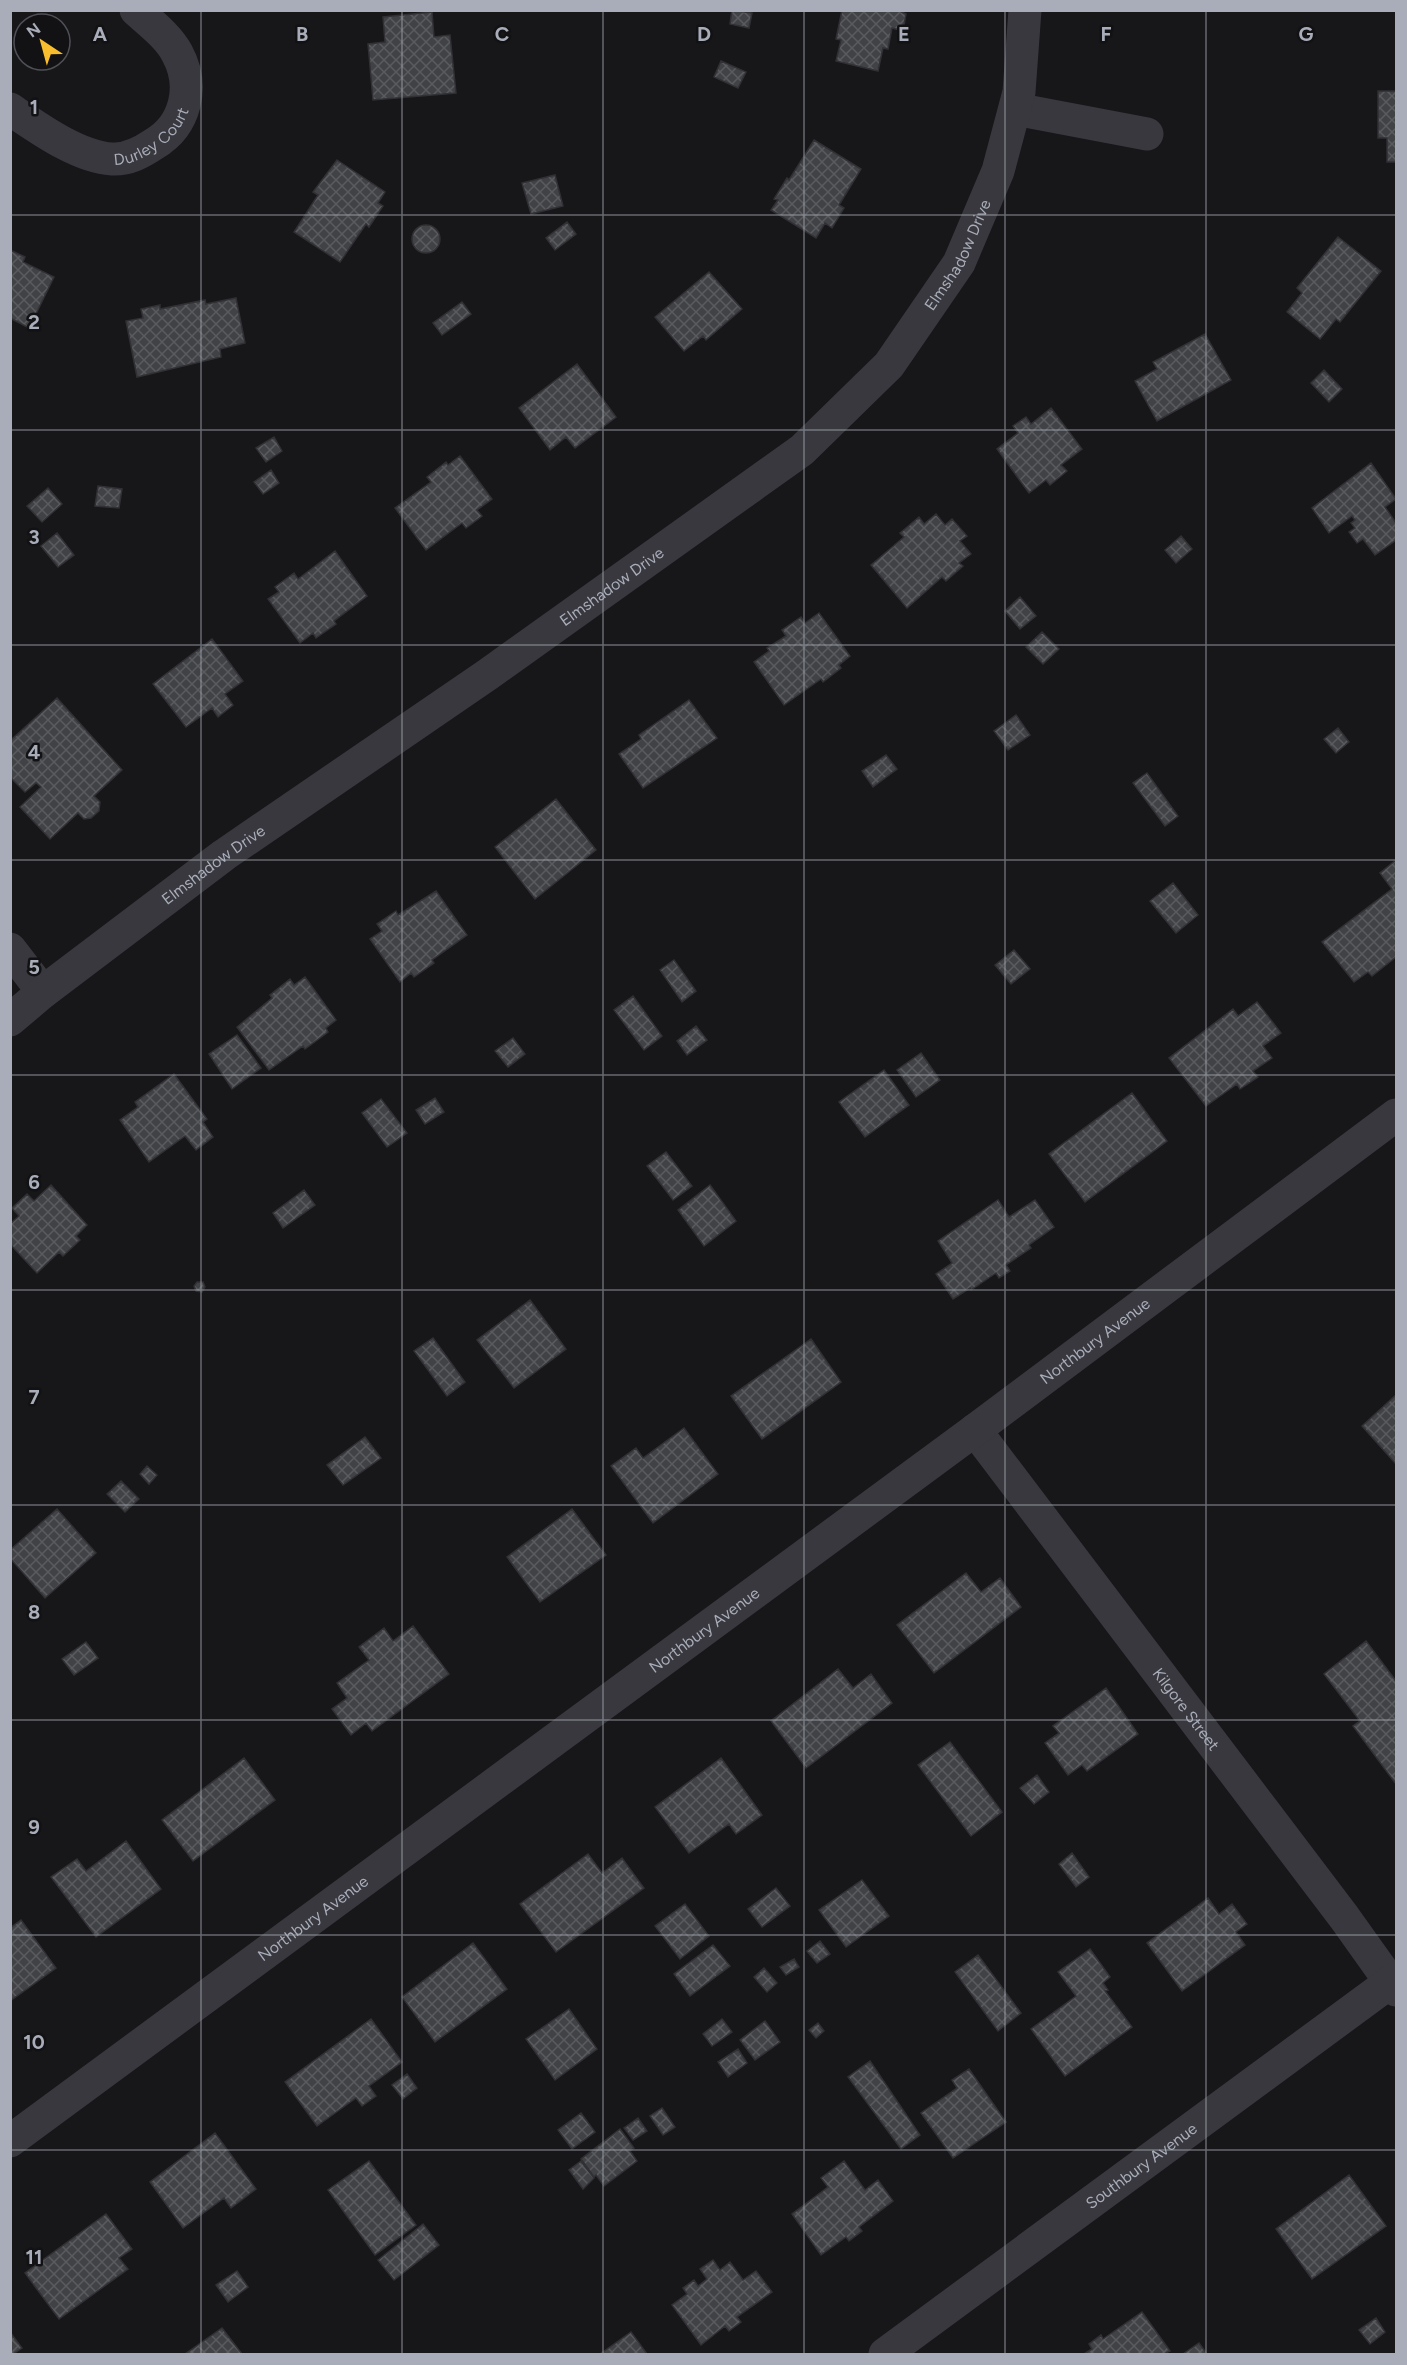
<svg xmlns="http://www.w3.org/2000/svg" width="1407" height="2365" viewBox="0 0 1407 2365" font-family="Figtree,sans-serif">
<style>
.building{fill:url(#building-cross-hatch);stroke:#313135;stroke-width:1.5}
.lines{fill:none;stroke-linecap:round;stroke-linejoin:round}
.minor{stroke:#38383e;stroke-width:33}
.grid{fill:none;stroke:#a8adb9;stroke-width:1.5;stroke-opacity:0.55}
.labels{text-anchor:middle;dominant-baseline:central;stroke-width:5;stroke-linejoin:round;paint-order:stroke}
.street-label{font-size:16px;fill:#a8adb9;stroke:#121214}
.grid-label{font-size:20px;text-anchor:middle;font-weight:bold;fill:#a8adb9;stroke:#121214;stroke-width:5;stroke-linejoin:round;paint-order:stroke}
</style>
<defs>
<pattern id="building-cross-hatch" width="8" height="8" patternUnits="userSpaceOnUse" patternTransform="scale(1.5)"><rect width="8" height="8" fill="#414246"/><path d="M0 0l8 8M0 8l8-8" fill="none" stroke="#5a5b5f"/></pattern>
</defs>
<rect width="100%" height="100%" fill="#171719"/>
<path class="building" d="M732,10L752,13L749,28L730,24Z
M842,10H897L906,14L903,31L892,28L888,49L883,48L878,71L836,61L841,40L836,39Z
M432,12L434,37L450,35L456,93L373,100L368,44L385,42L383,17Z
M721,61L746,72L738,88L714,77Z
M1378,91H1396V162H1387V138H1378Z
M814,140L861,169L839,205L844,208L832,228L825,223L816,238L771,210L778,200L774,199L787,178L789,180Z
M337,160L385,192L378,203L383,206L369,227L366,224L340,262L294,232L318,195L313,192Z
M555,175L563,206L531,214L522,183Z
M567,222L576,234L555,250L546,238Z
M412 239a14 14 0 1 1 28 0a14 14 0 1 1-28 0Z
M1338,237L1381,271L1340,322L1336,319L1320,339L1287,312L1302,293L1297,288Z
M10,250L25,257L23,262L54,277L29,328L10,318Z
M709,272L742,309L706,340L703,336L684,351L655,317Z
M236,298L245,343L220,349L221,357L137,377L126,321L143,318L141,309L160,305V309L205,300L206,304Z
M462,302L471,314L442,335L433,323Z
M1205,334L1231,380L1157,421L1135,381L1157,369L1153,362Z
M577,364L616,417L575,448L566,437L550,450L519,408Z
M1324,370L1342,389L1329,402L1311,383Z
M1051,408L1082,449L1061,465L1067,471L1050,485L1046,480L1029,493L997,449L1018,433L1013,426L1026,417L1031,424Z
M274,437L282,451L266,462L256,448Z
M460,456L492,499L477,510L482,516L466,528L462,523L426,550L395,508L431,482L427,477L446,462L448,465Z
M1371,463L1396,499L1385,507L1396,523V540L1375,555L1363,539L1357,543L1349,532L1355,528L1351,523L1355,520L1352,516L1329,533L1312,508Z
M271,470L279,483L263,494L254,482Z
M98,486L122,489L119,508L95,506Z
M48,488L62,504L42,522L27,506Z
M936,514L945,525L952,519L967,536L960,541L971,554L959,563L963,566L946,581L942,577L907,608L871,565L904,537L900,533L919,517L924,524Z
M57,533L74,555L58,567L41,546Z
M1181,536L1192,549L1176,563L1165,550Z
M335,551L367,596L334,621L336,624L316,638L313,633L300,643L268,599L279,592L275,587L294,573L298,579Z
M1020,597L1036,616L1020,629L1005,611Z
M819,613L850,656L839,665L841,668L823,682L821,679L784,705L754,662L769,651L767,648L786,636L782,630L801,617L805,623Z
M1042,632L1059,649L1043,664L1026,647Z
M212,639L243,681L225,694L233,705L218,717L212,708L186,727L153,684Z
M57,698L122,770L94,796L100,802L99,811L91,818L84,819L78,813L50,839L20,807L41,787L36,783L25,792L10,777V737L12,739Z
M689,700L717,738L643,788L619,754L641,739L639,735Z
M1016,715L1030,735L1008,750L994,731Z
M1338,728L1349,742L1336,753L1324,739Z
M886,755L897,769L873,787L862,771Z
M1147,773L1178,816L1165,826L1133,783Z
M556,799L596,850L535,899L495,847Z
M1396,860V957L1372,976L1368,972L1354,982L1322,942L1392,889L1380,873Z
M1173,883L1198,915L1176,933L1150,901Z
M436,891L467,935L432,960L434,963L414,977L411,973L400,982L370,939L382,931L377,924L396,911L398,915Z
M1014,950L1030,969L1011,984L995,965Z
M674,960L696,991L682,1002L660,970Z
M305,977L336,1020L326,1028L328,1032L305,1049L303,1046L269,1070L237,1027L272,998L270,995L290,979L294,985Z
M633,996L662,1036L644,1050L614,1010Z
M1257,1002L1281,1033L1263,1046L1272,1058L1253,1071L1258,1077L1240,1089L1237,1084L1206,1106L1169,1058L1233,1009L1238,1016Z
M696,1026L707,1040L687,1055L677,1041Z
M237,1035L261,1068L232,1089L209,1054Z
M513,1038L525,1054L508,1067L495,1051Z
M921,1053L940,1080L916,1097L897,1070Z
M884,1070L909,1105L865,1137L839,1102Z
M174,1074L207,1119L203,1122L213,1137L196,1150L185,1136L149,1162L120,1120L138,1107L135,1102Z
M1132,1093L1167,1141L1085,1202L1049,1154Z
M435,1098L444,1112L425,1124L416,1110Z
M381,1099L407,1133L387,1147L362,1113Z
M666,1152L692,1186L673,1200L647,1166Z
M51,1185L87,1225L76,1236L80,1240L63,1256L59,1252L37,1273L10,1244V1224L19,1216L12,1208L27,1194L34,1201Z
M710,1185L736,1221L704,1246L678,1210Z
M304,1190L315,1205L283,1228L273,1213Z
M998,1200L1009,1217L1035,1200L1054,1227L1029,1245L1031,1248L1006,1265L1010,1271L999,1278L996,1273L971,1290L970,1288L953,1299L936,1274L952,1263L938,1241Z
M197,1282H203L205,1287L202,1292L196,1291L194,1286Z
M530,1300L566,1349L514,1388L477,1340Z
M433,1338L465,1382L447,1396L414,1351Z
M811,1339L841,1382L762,1439L731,1396Z
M1396,1395V1464L1362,1426Z
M684,1428L718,1474L653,1523L611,1466L636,1448L643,1458Z
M365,1437L381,1458L343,1485L327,1465Z
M147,1466L157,1475L149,1484L140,1474Z
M121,1481L139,1499L125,1512L107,1494Z
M57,1509L96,1553L45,1598L10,1558V1550Z
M572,1509L606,1555L540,1602L507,1557Z
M966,1573L981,1592L1000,1578L1021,1607L934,1673L897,1625Z
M413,1626L449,1674L372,1731L366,1723L351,1735L332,1709L347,1698L337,1683L369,1660L359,1647L384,1628L393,1641Z
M1366,1641L1396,1681V1784L1353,1726L1360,1721L1324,1674Z
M86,1642L98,1658L74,1675L62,1659Z
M838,1669L853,1688L871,1674L892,1703L806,1768L771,1721Z
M1106,1688L1138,1734L1087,1771L1082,1765L1068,1775L1045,1743L1059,1733L1053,1726Z
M950,1742L1002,1812L971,1836L918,1765Z
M244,1758L275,1800L193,1861L162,1820Z
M721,1758L762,1815L736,1834L729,1824L689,1853L655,1807Z
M1037,1775L1049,1792L1034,1804L1020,1788Z
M126,1841L161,1889L96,1937L51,1877L77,1859L86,1871Z
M1072,1853L1089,1877L1076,1887L1059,1864Z
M588,1854L602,1873L622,1858L644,1888L556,1952L520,1904Z
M862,1880L889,1916L846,1947L819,1910Z
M776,1888L790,1906L762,1927L748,1909Z
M1208,1898L1219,1914L1232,1904L1247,1924L1236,1932L1245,1945L1182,1991L1147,1943Z
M685,1904L709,1936L680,1959L655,1926Z
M21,1920L56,1968L10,2001V1928Z
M820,1941L830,1954L817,1963L807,1951Z
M473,1943L507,1989L435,2042L402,1997Z
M713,1945L730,1966L690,1996L674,1974Z
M1090,1949L1110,1977L1103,1983L1108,1990L1105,1991L1132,2027L1065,2076L1031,2029L1076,1996L1058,1972Z
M978,1955L1021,2013L998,2031L955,1972Z
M794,1959L799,1967L786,1975L780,1967Z
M764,1968L777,1983L767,1992L754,1977Z
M569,2009L597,2049L555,2080L526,2039Z
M371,2019L402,2062L369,2086L376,2096L362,2106L356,2098L317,2126L285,2082Z
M722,2019L732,2032L712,2046L703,2034Z
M765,2021L780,2042L755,2060L740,2040Z
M818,2023L824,2031L816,2038L809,2030Z
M738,2049L747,2063L728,2077L718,2062Z
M870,2061L920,2135L901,2149L848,2077Z
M969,2069L1006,2122L953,2158L921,2113L957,2088L952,2080Z
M407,2074L417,2088L403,2099L392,2085Z
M662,2108L675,2127L663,2135L650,2116Z
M581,2113L595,2132L572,2149L558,2130Z
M638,2118L647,2131L633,2140L624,2128Z
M620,2129L634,2148L630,2151L637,2161L604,2186L596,2175L594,2177L581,2159Z
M215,2133L256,2189L231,2208L224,2198L183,2228L150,2182Z
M369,2161L416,2225L375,2255L328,2190Z
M581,2161L594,2178L583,2189L569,2170Z
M844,2161L865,2190L878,2180L893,2201L859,2227L862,2231L849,2241L846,2237L821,2255L792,2214L828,2187L821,2178Z
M1349,2175L1386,2226L1312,2279L1276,2229Z
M106,2214L132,2249L119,2258L128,2269L59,2319L25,2273Z
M423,2224L439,2245L394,2280L378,2260Z
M713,2260L720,2270L730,2262L743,2280L756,2271L772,2292L737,2317L741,2322L729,2331L725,2326L701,2345L672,2305L687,2294L683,2288L694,2280L698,2286L707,2279L700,2269Z
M237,2271L248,2287L228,2302L216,2285Z
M1142,2312L1170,2351L1164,2354H1084L1092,2349L1089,2344L1101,2335L1103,2339Z
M1376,2318L1385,2332L1370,2344L1359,2330Z
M222,2328L242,2354H185Z
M10,2332L22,2348L13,2354H10Z
M631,2332L647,2354H600Z
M1199,2343L1207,2354H1183Z"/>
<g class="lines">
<g class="minor">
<path id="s1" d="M10,109C38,128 78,157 112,159C128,160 142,152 154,144C186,125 195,86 177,53C168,36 150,23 136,10"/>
<path d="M1015,109L1147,134"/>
<path d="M10,949L43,992"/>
<path id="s2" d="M10,1020L43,992L224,855L487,675L802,450L889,365L959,263L998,171L1019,92L1025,10"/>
<path id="s3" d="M975,1430L1344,1917L1396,1990"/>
<path id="s4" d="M10,2141L975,1430L1396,1115"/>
<path id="s5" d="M885,2354L1396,1978"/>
</g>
</g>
<path class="grid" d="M201,10V2354M402,10V2354M603,10V2354M804,10V2354M1005,10V2354M1206,10V2354M10,215H1396M10,430H1396M10,645H1396M10,860H1396M10,1075H1396M10,1290H1396M10,1505H1396M10,1720H1396M10,1935H1396M10,2150H1396"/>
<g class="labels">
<g class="street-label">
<text stroke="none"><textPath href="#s1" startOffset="162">Durley Court</textPath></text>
<text stroke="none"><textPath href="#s2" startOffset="1228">Elmshadow Drive</textPath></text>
<text stroke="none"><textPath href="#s2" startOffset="742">Elmshadow Drive</textPath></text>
<text stroke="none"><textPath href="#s2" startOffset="256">Elmshadow Drive</textPath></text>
<text stroke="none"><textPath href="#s4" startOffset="1348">Northbury Avenue</textPath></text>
<text stroke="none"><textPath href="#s4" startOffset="862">Northbury Avenue</textPath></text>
<text stroke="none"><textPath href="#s3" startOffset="350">Kilgore Street</textPath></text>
<text stroke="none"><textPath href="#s4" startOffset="376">Northbury Avenue</textPath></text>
<text stroke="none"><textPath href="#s5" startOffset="318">Southbury Avenue</textPath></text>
</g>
</g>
<g class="grid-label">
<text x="100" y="41">A</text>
<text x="302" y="41">B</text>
<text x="502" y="41">C</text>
<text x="704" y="41">D</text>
<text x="904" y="41">E</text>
<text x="1106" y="41">F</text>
<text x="1306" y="41">G</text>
<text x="34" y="114">1</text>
<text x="34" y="329">2</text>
<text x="34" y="544">3</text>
<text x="34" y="759">4</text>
<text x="34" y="974">5</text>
<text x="34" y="1189">6</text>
<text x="34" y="1404">7</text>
<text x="34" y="1619">8</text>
<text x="34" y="1834">9</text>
<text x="34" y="2049">10</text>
<text x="34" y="2264">11</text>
</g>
<rect width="1407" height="2365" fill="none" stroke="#a8adb9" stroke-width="24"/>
<g transform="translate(42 42) rotate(324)"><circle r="28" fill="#121214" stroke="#4e5056" stroke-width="1.5"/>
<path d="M0-4.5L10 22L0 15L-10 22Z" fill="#f9be2f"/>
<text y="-9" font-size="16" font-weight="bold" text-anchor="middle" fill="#a8adb9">N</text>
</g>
</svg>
